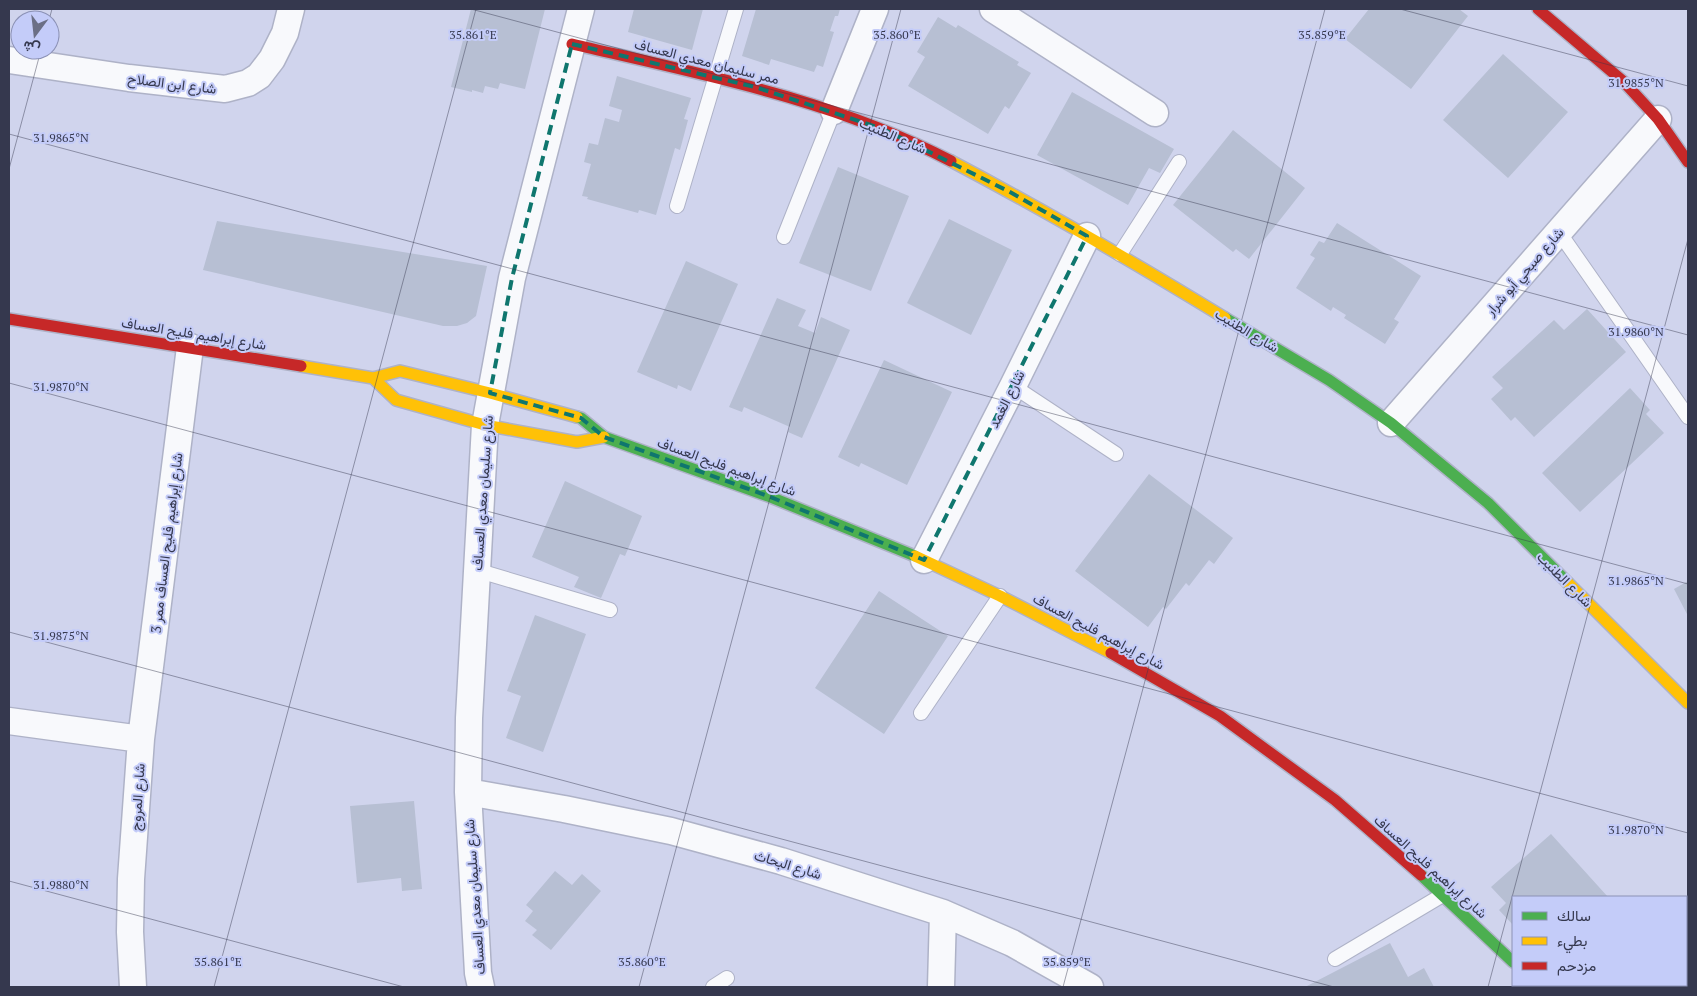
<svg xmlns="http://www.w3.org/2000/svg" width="1697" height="996" viewBox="0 0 1697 996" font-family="'PT Serif',Vazirmatn,serif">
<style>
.building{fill:#b7bfd3}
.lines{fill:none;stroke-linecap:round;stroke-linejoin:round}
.lane-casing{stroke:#aeb2c7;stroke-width:16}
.street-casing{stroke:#aeb2c7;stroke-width:29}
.fast-casing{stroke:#aeb2c7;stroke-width:14}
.slow-casing{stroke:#aeb2c7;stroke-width:14}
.jam-casing{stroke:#aeb2c7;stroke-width:14}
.lane{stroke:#f8f9fc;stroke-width:14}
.street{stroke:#f8f9fc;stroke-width:26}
.fast{stroke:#4caf50;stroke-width:11}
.slow{stroke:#ffc107;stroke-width:11}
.jam{stroke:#c62828;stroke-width:11}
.marked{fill:none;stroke:#0f766e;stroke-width:4;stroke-dasharray:10 6;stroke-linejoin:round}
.ticks{fill:none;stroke:#35384e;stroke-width:1;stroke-opacity:0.45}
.labels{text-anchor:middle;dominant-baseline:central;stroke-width:4;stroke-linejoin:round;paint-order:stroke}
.street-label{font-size:14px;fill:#35384e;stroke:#c4ccf9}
.ticks-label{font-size:12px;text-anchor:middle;fill:#35384e;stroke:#c4ccf9;stroke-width:4;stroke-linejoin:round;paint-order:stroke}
</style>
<rect width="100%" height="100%" fill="#d0d4ed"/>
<path class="building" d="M471,9H545L525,89L500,83L498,89L485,86L483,93L472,90V92L451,87Z
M634,9H703L692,50L628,32Z
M756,9H840L838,16H835L830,31L834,32L823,67L817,65L814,72L771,59L769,65L742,56Z
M1369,9H1459L1468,16L1411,89L1345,39Z
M938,17L956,28L958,25L1019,62L1017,65L1031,73L1009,109L1005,106L988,134L908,86L925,57L917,52Z
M1503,54L1568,112L1508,178L1443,120Z
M617,76L691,98L684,119L688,120L680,150L675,148L656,215L639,210L638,213L587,199L588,197L582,196L591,164L584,162L589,143L598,145L605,118L619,122L622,110L609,106Z
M1072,92L1174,149L1160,173L1149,168L1128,205L1037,155Z
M1233,130L1305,188L1249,259L1236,249L1233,252L1173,205Z
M838,167L909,196L871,291L799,263Z
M949,219L1012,250L971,335L907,303Z
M217,221L487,266L476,316L467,323L457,326H443L203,270Z
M1337,223L1421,276L1394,319L1399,322L1385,344L1344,318L1346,315L1333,307L1331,311L1296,288L1315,258L1310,255L1319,241L1324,243Z
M686,261L738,284L691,391L678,385L677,389L637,372Z
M777,298L806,310L798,326L815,333L821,317L850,330L802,438L788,432L790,427L744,407L742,412L729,407Z
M1587,309L1626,352L1534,437L1515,417L1511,421L1491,399L1503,388L1492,377L1554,320L1564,330Z
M884,360L952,392L907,485L861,463L859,467L838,457Z
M1630,388L1650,410L1646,414L1664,433L1580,512L1542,473Z
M1149,474L1233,538L1214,564L1209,560L1189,586L1186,583L1166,609L1163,607L1148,627L1075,571Z
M565,481L642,516L625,556L620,554L601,598L574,587L579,577L532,557Z
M1688,581V616L1674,589Z
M879,591L948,636L884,734L815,688Z
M535,615L586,634L543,752L506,738L521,696L507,691Z
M414,801L422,889L402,891L401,878L357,883L350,806Z
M1551,834L1608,897H1513V925L1499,910L1506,903L1491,887Z
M555,871L572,885L582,874L601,891L551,950L532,935L537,930L525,921L533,911L526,905Z
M1390,943L1408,977L1424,968L1434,987H1305Z"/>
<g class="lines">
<g class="lane-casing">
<path id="lane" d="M677,206L736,9
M1559,232L1688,417
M784,237L834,111
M1120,254L1179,162
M1013,386L1116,454
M476,570L610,610
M921,713L1000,596
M1335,959L1441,896
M713,987L727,978"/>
</g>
<g class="street-casing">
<path id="street" d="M993,9L1155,113
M9,60L129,78L225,89L248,83L259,76L272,59L285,33L291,9
M834,111L875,9
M1391,423L1658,119
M924,560L1013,386L1087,236
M9,721L141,739
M468,792L564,809L671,831L781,861L943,913L1012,943L1090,987
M1686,972L1688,970
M133,987L130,932L131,879L141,739L190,347
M481,987L478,973L468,792L469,718L485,425L512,278L581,9
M941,987L943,913
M1664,987L1668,985"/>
</g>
<g class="fast-casing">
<path id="fast" d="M1225,318L1329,380L1391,423L1488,503L1568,583
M577,417L581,418L604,437L768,496L915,556
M1421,875L1513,962"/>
</g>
<g class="slow-casing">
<path id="slow" d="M951,161C1044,210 1135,263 1225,318
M301,366L373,378L400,371L490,393L577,417
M373,378L396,400L485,425L577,442L604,437
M915,556L1000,596L1111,653
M1568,583L1688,703"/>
</g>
<g class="jam-casing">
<path id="jam" d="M1538,9L1624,82L1658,119L1688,162
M572,44C701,74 832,99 951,161
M9,319L301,366
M1111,653L1220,716L1335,800L1421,875
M1538,985L1541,987"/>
</g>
<use href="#lane" class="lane"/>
<use href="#street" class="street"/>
<use href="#fast" class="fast"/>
<use href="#slow" class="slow"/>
<use href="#jam" class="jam"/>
</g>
<path class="marked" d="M572,44L755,87L883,129L1010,192L1087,236L924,560L768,496L604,437L581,418L490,393L512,278Z"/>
<path class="ticks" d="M471,9L1688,335M1400,9L1688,86M49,20L52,9M9,134L1688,584M9,169L41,50M9,383L1688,833M9,632L1334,987M9,881L404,987M214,987L476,9M639,987L901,9M1063,987L1325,9M1488,987L1688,239"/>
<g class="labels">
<g class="street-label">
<text transform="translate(707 61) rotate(14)">ممر سليمان معدي العساف</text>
<text transform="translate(172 83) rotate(7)">شارع ابن الصلاح</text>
<text transform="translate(893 135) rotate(23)">شارع الطنيب</text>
<text transform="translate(1524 271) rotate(-49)">شارع صبحي أبو شرار</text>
<text transform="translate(1247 330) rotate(31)">شارع الطنيب</text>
<text transform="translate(194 333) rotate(9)">شارع إبراهيم فليح العساف</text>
<text transform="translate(1006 399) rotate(-63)">شارع الغمد</text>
<text transform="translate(727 466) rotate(20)">شارع إبراهيم فليح العساف</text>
<text transform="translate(482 493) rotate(-86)">شارع سليمان معدي العساف</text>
<text transform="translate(166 543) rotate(-83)">شارع إبراهيم فليح العساف ممر 3</text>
<text transform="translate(1565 579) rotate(45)">شارع الطنيب</text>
<text transform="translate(1099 631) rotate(28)">شارع إبراهيم فليح العساف</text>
<text transform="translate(137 797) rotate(-86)">شارع المروج</text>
<text transform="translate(788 864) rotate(17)">شارع البحاث</text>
<text transform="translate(1431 866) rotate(42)">شارع إبراهيم فليح العساف</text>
<text transform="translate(474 897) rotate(-94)">شارع سليمان معدي العساف</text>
</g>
</g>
<g class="ticks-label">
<text x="473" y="39">35.861°E</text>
<text x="897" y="39">35.860°E</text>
<text x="1322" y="39">35.859°E</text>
<text x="1636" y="87">31.9855°N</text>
<text x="61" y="142">31.9865°N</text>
<text x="1636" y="336">31.9860°N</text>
<text x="61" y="391">31.9870°N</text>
<text x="1636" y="585">31.9865°N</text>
<text x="61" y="640">31.9875°N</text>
<text x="1636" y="834">31.9870°N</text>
<text x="61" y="889">31.9880°N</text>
<text x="218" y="966">35.861°E</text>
<text x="642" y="966">35.860°E</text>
<text x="1067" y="966">35.859°E</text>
</g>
<rect width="1697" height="996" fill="none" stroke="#35384e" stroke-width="20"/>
<rect x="1512" y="896" width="175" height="90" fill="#c4ccf9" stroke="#8b91b5"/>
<rect x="1522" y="912" width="25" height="8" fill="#4caf50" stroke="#8b91b5"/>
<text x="1557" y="921" font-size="15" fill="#35384e">سالك</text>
<rect x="1522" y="937" width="25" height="8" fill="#ffc107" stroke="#8b91b5"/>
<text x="1557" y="946" font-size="15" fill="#35384e">بطيء</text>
<rect x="1522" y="962" width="25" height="8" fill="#c62828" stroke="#8b91b5"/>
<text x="1557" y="971" font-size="15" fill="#35384e">مزدحم</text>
<g transform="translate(35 35) rotate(195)"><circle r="24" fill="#c4ccf9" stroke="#8b91b5"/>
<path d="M0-4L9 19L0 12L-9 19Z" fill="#6b6f86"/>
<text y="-8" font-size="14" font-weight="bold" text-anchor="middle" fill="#35384e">ش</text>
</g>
</svg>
